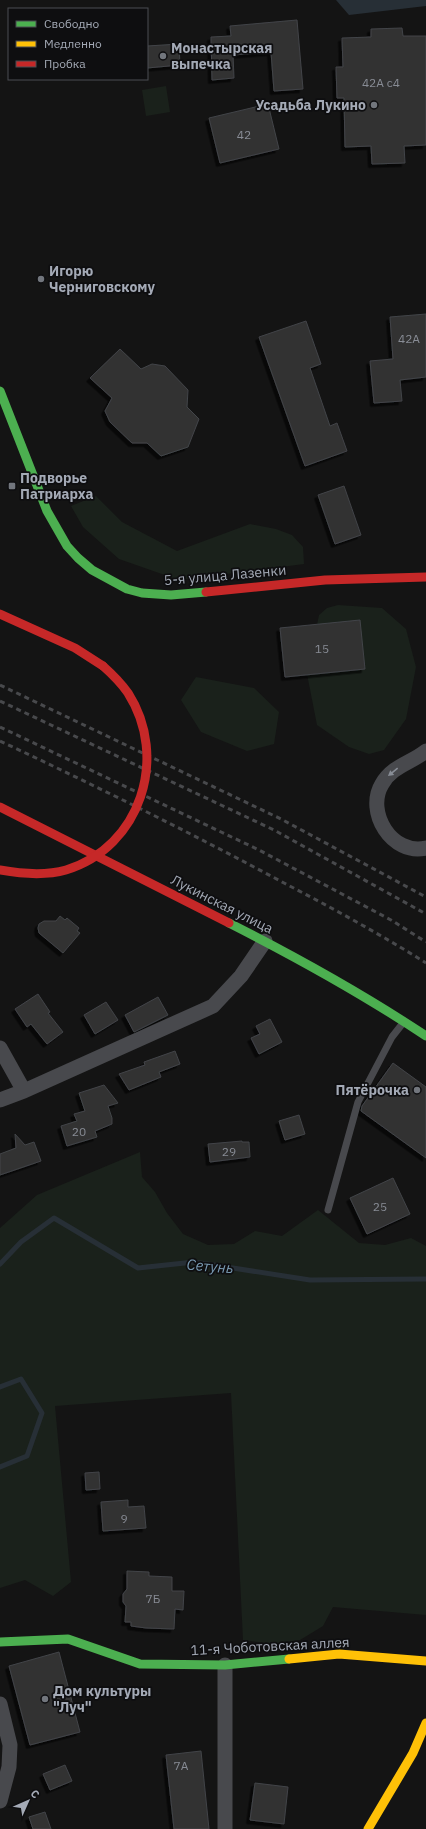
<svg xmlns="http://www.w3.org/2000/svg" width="426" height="1829" viewBox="0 0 426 1829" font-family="'IBM Plex Sans',sans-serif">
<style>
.green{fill:#1a211b}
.water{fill:#272f36}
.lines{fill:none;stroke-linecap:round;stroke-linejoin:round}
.stream{stroke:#272f36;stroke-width:5}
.building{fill:#323233;stroke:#424448;filter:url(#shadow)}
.lane{stroke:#48494d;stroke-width:7}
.street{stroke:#48494d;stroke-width:15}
.fast{stroke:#4caf50;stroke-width:9}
.slow{stroke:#ffc107;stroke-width:9}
.jam{stroke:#c62828;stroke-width:9}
.rail{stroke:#48494c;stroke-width:3;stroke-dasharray:5 4;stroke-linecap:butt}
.jam-bridge{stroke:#c62828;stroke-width:9}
.oneway{fill:#888d96}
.poi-dot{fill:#72767d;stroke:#0e0e10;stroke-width:1.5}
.labels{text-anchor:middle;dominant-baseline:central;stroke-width:3.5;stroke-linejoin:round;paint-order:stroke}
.number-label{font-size:12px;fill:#888c95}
.poi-label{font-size:14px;font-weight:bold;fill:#a4aab6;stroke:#0e0e10;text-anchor:start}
.street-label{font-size:14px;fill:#a4aab6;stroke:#0e0e10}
.water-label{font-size:15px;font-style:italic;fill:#799ab2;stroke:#0e0e10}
</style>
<defs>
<filter id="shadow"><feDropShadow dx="-3.5" dy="3.5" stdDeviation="0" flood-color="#0009"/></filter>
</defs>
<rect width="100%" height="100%" fill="#141414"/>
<path class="green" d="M166,86L170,112L146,116L142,90Z
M96,496L122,522L177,551L250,524L276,529L292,535L303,547L304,564L179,580L119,559L83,527L71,506Z
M338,605L382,608L406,629L416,667L406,719L384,750L369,754L349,747L317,725L307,674L319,615L327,608Z
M196,677L254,688L279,712L274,744L247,751L201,732L181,700Z
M140,1152L142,1177L155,1192L167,1213L183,1234L208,1245L234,1244L255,1231L282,1236L318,1210L359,1243L385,1245L411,1238L426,1246V1615L333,1607L323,1626L300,1640L273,1644L243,1640L231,1393L55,1406L71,1582L53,1596L25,1580L0,1588V1228L37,1195Z"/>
<path class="water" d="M336,0H426V6L349,15Z"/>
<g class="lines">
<path class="stream" d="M0,1264L21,1242L54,1218L138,1268L194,1262L310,1280L426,1279
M0,1387L21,1379L42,1413L27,1456L0,1467"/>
</g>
<path class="building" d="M297,20L303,89L274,91L271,52L233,55L234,78L212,80L211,37L231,36L230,26Z
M402,28L403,36H426V145L404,146L405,163L372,164L371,146L345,147L344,98H337L336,67H343L342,38L371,37V29Z
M179,44L180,65L147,68V46Z
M268,104L279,149L220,163L209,118Z
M426,314V377L400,380L402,401L374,403L370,361L393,359L390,317Z
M306,321L321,364L310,368L330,426L337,423L347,451L305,466L259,337Z
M120,349L141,369L152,364L165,366L188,390L187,407L199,419L188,447L161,456L147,443H132L110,422L105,411L112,398L90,378Z
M344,486L361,535L335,544L318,495Z
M360,620L365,669L285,677L280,628Z
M60,916L65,920L67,918L79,928L77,931L80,933L63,953L39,933L38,928L39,924L44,921H56Z
M38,994L50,1012L48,1013L63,1032L47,1044L31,1024L27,1027L15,1009Z
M158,997L168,1015L134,1032L125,1015Z
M106,1002L118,1020L95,1034L84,1015Z
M270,1019L282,1042L259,1054L251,1038L260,1034L256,1026Z
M175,1051L180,1064L159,1072L161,1077L129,1090L119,1074L145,1065L144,1062Z
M393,1063L426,1087V1158L361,1111L362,1106Z
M104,1085L118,1103L108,1106L112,1118V1124L95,1131L97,1137L67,1146L61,1126L77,1121L74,1114L85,1111L79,1093Z
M299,1115L305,1134L285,1140L279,1121Z
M15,1134L25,1145L34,1142L41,1161L0,1175V1154L16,1148Z
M242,1141V1142H249L250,1157L210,1162L208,1144Z
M393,1178L410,1214L367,1234L350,1198Z
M99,1472L100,1489L86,1490L85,1473Z
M128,1500V1507L144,1506L146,1528L103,1531L101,1502Z
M127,1571L149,1572V1576L172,1577V1591H184L183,1610L175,1609L174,1629L146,1628L131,1626V1622H125L126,1606L123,1602V1594L127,1589Z
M59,1652L80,1732L30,1745L9,1666Z
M201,1751L209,1829H174L166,1755Z
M65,1765L72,1781L50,1790L43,1774Z
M255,1783L288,1787L284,1824L250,1820Z
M45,1812L51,1829H33L29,1817Z"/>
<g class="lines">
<path class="lane" d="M328,1210L358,1102L392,1037L403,1023"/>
<path class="street" d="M426,751C411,763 392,766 382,784C365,812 392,856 426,848
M0,1048L24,1091
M0,1100L24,1091L213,1006L241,976L265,941
M0,1704L10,1745L9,1767L0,1801
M225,1829V1665"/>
<path class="fast" d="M0,391L47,511L67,546L78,558L92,570L127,589L142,593L171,595L206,592
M229,923C296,957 363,994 426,1036
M0,1642L68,1639L140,1664L225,1665L289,1659"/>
<path class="slow" d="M289,1659L339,1654L426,1661
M368,1829L413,1753L426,1723"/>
<path class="jam" d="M206,592L325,580L426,577
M0,614L75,648L103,666
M0,807L229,923"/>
<path class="rail" d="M0,685L281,819L426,897
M0,701L274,830L426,914
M0,727L259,850L391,920L426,942
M0,741C96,786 191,833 284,883C332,908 380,934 426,963"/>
<path class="jam-bridge" d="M0,870C22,874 45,876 66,870C141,847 169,757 128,693C121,683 112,674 103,666"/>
</g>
<defs><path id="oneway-solid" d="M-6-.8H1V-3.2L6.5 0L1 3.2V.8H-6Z"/></defs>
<use class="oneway" href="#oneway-solid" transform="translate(393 772) rotate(141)"/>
<g class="poi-dot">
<circle cx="163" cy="56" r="4"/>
<circle cx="374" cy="105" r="4"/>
<circle cx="41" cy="279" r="4"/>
<rect x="8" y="482" width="8" height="8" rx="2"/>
<circle cx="417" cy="1090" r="4"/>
<circle cx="45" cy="1699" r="4"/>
</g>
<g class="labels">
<g class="number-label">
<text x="381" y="82">42А с4</text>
<text x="244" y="134">42</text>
<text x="409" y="338">42А</text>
<text x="322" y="648">15</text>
<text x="79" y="1131">20</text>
<text x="229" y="1151">29</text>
<text x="380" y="1206">25</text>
<text x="124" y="1518">9</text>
<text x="153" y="1598">7Б</text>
<text x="181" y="1765">7А</text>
</g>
<g class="poi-label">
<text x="171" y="48">Монастырская<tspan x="171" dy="16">выпечка</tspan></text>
<text x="366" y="105" text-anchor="end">Усадьба Лукино</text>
<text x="49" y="271">Игорю<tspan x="49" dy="16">Черниговскому</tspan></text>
<text x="20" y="478">Подворье<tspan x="20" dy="16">Патриарха</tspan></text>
<text x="409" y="1090" text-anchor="end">Пятёрочка</text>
<text x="53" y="1691">Дом культуры<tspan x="53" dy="16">"Луч"</tspan></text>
</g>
<g class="street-label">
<text transform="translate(225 575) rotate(-5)">5-я улица Лазенки</text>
<text transform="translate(222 904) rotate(27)">Лукинская улица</text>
<text transform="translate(270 1646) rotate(-3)">11-я Чоботовская аллея</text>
</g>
<g class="water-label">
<text transform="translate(210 1266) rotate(5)">Сетунь</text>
</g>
</g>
<rect x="8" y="8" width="140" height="72" fill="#0e0e10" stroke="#4a4c52"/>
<rect x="16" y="21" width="20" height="6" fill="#4caf50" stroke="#4a4c52"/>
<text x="44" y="28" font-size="12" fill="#a4aab6">Свободно</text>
<rect x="16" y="41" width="20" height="6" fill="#ffc107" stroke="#4a4c52"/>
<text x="44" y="48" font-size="12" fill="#a4aab6">Медленно</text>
<rect x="16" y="61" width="20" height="6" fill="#c62828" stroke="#4a4c52"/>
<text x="44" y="68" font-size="12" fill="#a4aab6">Пробка</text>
<g transform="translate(28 1801) rotate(45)" stroke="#0e0e10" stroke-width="3" paint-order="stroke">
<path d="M0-3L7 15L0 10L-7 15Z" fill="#a4aab6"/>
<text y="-6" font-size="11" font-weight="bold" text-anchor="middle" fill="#a4aab6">С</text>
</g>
</svg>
